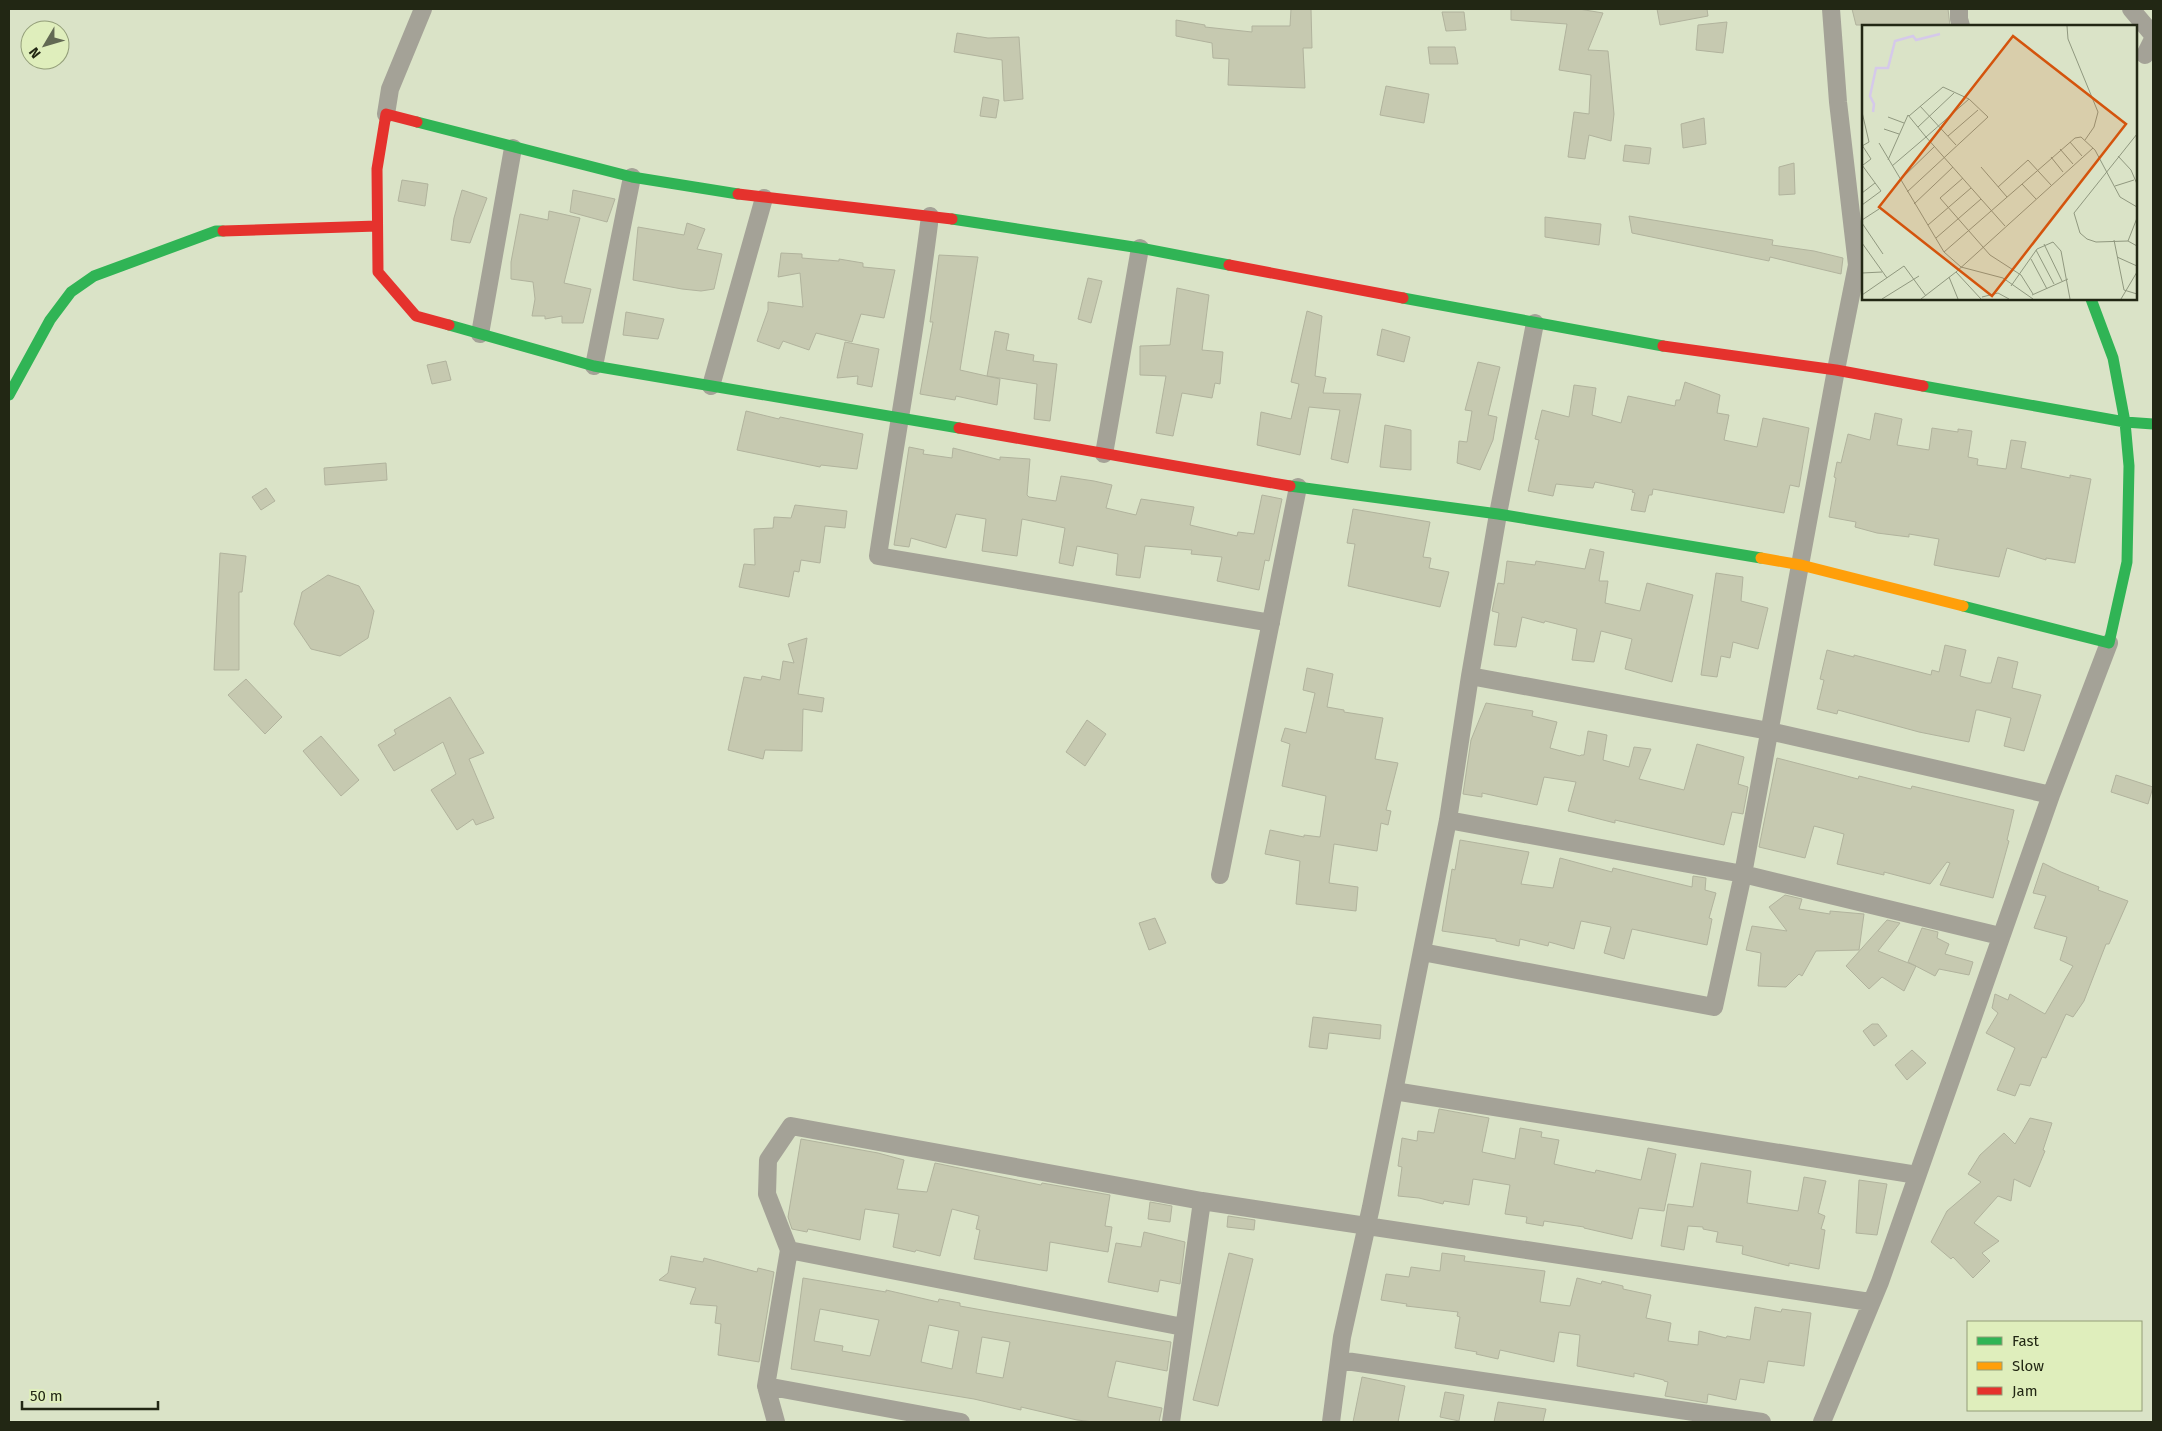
<svg xmlns="http://www.w3.org/2000/svg" width="2162" height="1431" viewBox="0 0 2162 1431" font-family="'Fira Sans',sans-serif">
<style>
.building{fill:#c6c9b0;stroke:#b1b39d;fill-rule:evenodd}
.lines{fill:none;stroke-linecap:round;stroke-linejoin:round}
.street{stroke:#a4a297;stroke-width:18}
.fast{stroke:#30b455;stroke-width:11}
.slow{stroke:#ff9f0a;stroke-width:11}
.jam{stroke:#e5322d;stroke-width:11}
.inset-river{fill:none;stroke:#d5c9ea;stroke-width:2.5}
.inset-road{fill:none;stroke:#90987f;stroke-width:1}
.view{fill:#d4540d;fill-opacity:0.15;stroke:#d4540d;stroke-width:2.5}
.inset-edge{fill:none;stroke:#222714;stroke-width:2.5}
</style>
<rect width="100%" height="100%" fill="#dae3c7"/>
<path class="building" d="M1291,9H1311L1312,48H1303L1305,88L1228,85L1229,59L1213,58L1212,43L1176,36V20L1205,25V27L1252,32V26H1290Z
M1511,9H1579L1603,13L1588,50L1608,51L1614,114L1611,141L1589,135L1585,159L1568,157L1574,112L1589,114L1591,75L1559,70L1567,24L1511,20Z
M1657,9H1707L1708,16L1660,25Z
M1852,9H1948L1950,26L1856,25Z
M1442,12H1464L1466,30L1446,31Z
M1727,22L1723,53L1696,50L1698,25Z
M957,33L988,38L1019,37L1023,99L1004,101L1002,60L954,52Z
M1428,47H1455L1458,64H1430Z
M1386,86L1429,94L1424,123L1380,115Z
M983,97L999,100L996,118L980,116Z
M1704,118L1706,144L1683,148L1681,124Z
M1625,145L1651,148L1649,164L1623,161Z
M1794,163L1795,194L1779,195V167Z
M402,180L428,184L425,206L398,201Z
M462,190L487,198L470,243L451,240L454,218Z
M573,190L615,199L607,222L570,212Z
M549,211L580,218L564,283L591,289L583,323H562V316L545,319V316H532L535,299L533,282L511,279V262L520,214L548,220Z
M1629,216L1773,240L1772,245L1814,251L1843,258L1841,274L1770,257L1769,261L1632,233Z
M1545,217L1601,224L1599,245L1545,237Z
M687,223L705,229L697,249L722,254L714,289L701,291L682,289L633,280L638,227L684,235Z
M781,253L802,254V258L839,261V259L863,263V267L895,270L884,318L861,314L852,342L816,333L809,350L783,341L779,349L757,341L768,310V302L803,307L800,273L778,277Z
M939,255L978,257L960,370L1000,379L997,405L956,396L955,400L920,394L933,322H930Z
M1088,278L1102,281L1091,323L1078,319Z
M1177,288L1209,295L1202,350L1223,352L1220,384L1215,383L1212,398L1182,393L1173,436L1156,433L1166,376L1140,375V346L1170,345Z
M1307,311L1322,316L1315,376L1326,378L1323,393L1361,394L1348,463L1331,459L1340,410L1309,407L1300,455L1257,445L1261,412L1291,419L1299,384L1291,382Z
M626,312L664,319L658,339L623,335Z
M1382,329L1410,337L1404,362L1377,355Z
M995,331L1009,334L1006,350L1034,355L1033,361L1057,364L1050,421L1034,419L1037,384L987,376Z
M845,342L879,349L872,387L857,384L858,376L837,378Z
M446,361L451,380L432,384L427,365Z
M1478,362L1500,367L1488,415L1497,417L1493,440L1480,470L1457,463L1459,441L1467,442L1472,411L1465,410Z
M1685,382L1720,395L1717,413L1729,415L1724,440L1757,447L1763,418L1809,428L1799,487L1790,485L1784,513L1653,489L1652,495H1649L1645,512L1631,510L1635,493L1632,492L1633,490L1595,482L1593,488L1556,484L1553,496L1528,491L1539,440L1535,439L1542,410L1569,417L1574,385L1596,388L1592,415L1621,423L1628,396L1675,406L1676,400H1680Z
M746,411L779,419L780,417L863,434L857,469L821,465L820,467L737,450Z
M1875,413L1902,419L1897,445L1929,450L1932,428L1958,432V429L1972,431L1968,457L1978,459L1977,465L2006,469L2011,440L2026,442L2021,468L2070,478V475L2091,479L2075,563L2046,558V560L2007,548L1999,577L1949,568L1934,565L1939,539L1909,534V537L1877,533L1855,527L1856,522L1829,517L1836,478L1834,477L1837,462L1841,463L1848,434L1870,440Z
M1385,425L1411,430V470L1380,467Z
M909,447L924,450L923,454L952,458L953,448L1000,460V457L1030,459L1027,495L1029,497L1056,501L1061,476L1094,481L1112,485L1106,508L1136,515L1141,499L1194,507L1190,525L1237,536L1238,532L1254,534L1262,495L1282,499L1269,561L1265,560L1259,590L1217,581L1222,557L1191,554L1192,550L1145,546L1140,578L1116,575L1118,554L1077,546L1073,566L1059,563L1065,528L1022,519L1017,556L982,551L986,519L956,514L946,548L911,538L909,547L894,545Z
M386,463L387,480L325,485L324,468Z
M266,488L275,501L261,510L252,497Z
M795,505L847,511L845,528L825,526L820,563L801,560L799,572L794,571L789,597L739,587L744,564L755,565L754,529L773,528L774,517L791,518Z
M1353,509L1430,522L1423,557L1431,558L1429,568L1449,572L1440,607L1348,586L1355,544L1347,543Z
M1590,549L1604,552L1599,581H1608L1605,603L1640,611L1647,583L1693,595L1672,682L1625,669L1632,639L1601,631L1594,662L1572,660L1577,629L1545,621L1544,623L1522,617L1516,647L1494,645L1499,613L1492,611L1498,583L1504,584L1507,561L1535,565L1536,561L1585,569Z
M220,553L246,556L242,592H239V670H214Z
M1716,573L1743,577L1741,601L1768,608L1758,649L1733,642L1730,658L1721,656L1717,677L1701,675Z
M328,575L359,586L374,611L368,638L340,656L311,649L294,624L302,592Z
M807,638L798,694L824,698L822,712L803,709L802,751L765,750L763,759L728,750L744,677L761,680L762,676L780,680L783,661L794,663L788,644Z
M1945,645L1966,650L1960,676L1986,683H1991L1998,657L2018,662L2012,688L2041,695L2024,751L2004,746L2011,718L1979,710H1976L1969,742L1919,732L1838,710L1837,714L1817,709L1824,680L1820,679L1827,650L1854,657V655L1931,675L1932,670L1939,672Z
M1307,668L1333,674L1327,707L1344,710V712L1383,718L1375,759L1398,763L1386,810L1391,811L1388,825L1381,823L1377,851L1334,844L1329,883L1358,887L1356,911L1296,904L1300,861L1265,854L1270,830L1304,837V835L1320,837L1326,796L1282,786L1290,744L1281,741L1285,728L1306,733L1315,693L1303,690Z
M246,679L282,717L265,734L228,695Z
M450,697L484,753L469,759L494,818L476,825L473,819L457,830L431,790L456,774L443,742L394,771L378,745L396,734L394,730Z
M1486,703L1533,711L1532,716L1557,722L1550,748L1580,756L1581,755H1584L1588,731L1607,735L1603,760L1629,767L1634,747L1651,749L1639,779L1684,790L1697,744L1744,757L1738,784L1748,787L1743,814L1732,812L1724,845L1615,820V823L1568,811L1576,782L1544,777L1537,805L1482,793V797L1463,794L1471,740Z
M1087,720L1106,734L1085,766L1066,752Z
M321,736L359,780L341,796L303,751Z
M1777,758L1858,779L1859,776L1911,789L1912,786L2014,810L2007,840L2009,841L1993,898L1940,885L1950,863L1947,862L1930,884L1884,872V875L1837,864L1844,834L1814,826L1805,858L1759,847Z
M2116,775L2153,787L2148,804L2111,792Z
M1460,840L1529,852L1521,884L1553,888L1560,858L1612,872L1613,868L1692,887L1693,876L1706,878L1705,890L1716,893L1709,918L1712,919L1707,945L1632,929L1624,959L1604,953L1611,927L1581,921L1574,949L1549,942L1548,946L1520,939L1519,946L1496,941V939L1442,931L1452,869L1455,870Z
M2043,863L2061,872L2099,887L2098,890L2128,901L2109,944H2106L2084,1001L2073,1017L2066,1014L2046,1058L2042,1057L2030,1086L2020,1084L2015,1096L1997,1090L2015,1048L1986,1033L1998,1013L1992,1008L1995,994L2008,1000L2010,994L2045,1014L2073,966L2060,960L2067,937L2034,928L2046,896L2033,893Z
M1785,895L1802,899L1799,909L1830,914V911L1864,914L1859,950L1816,951L1802,976L1799,974L1786,987L1758,986L1761,953L1746,950L1752,926L1787,931L1769,907Z
M1155,918L1166,943L1149,950L1139,923Z
M1887,920L1900,923L1878,951L1916,966L1904,991L1882,977L1869,989L1846,966Z
M1922,928L1938,932L1937,938L1949,944L1945,954L1973,962L1969,975L1939,969L1935,976L1908,962Z
M1313,1017L1381,1025L1380,1039L1329,1033L1327,1049L1309,1047Z
M1872,1024H1878L1887,1036L1874,1046L1863,1031Z
M1912,1050L1926,1063L1907,1080L1895,1065Z
M1439,1109L1489,1118L1482,1152L1515,1159L1520,1128L1542,1132L1541,1137L1559,1140L1554,1164L1595,1173L1596,1170L1641,1180L1648,1148L1676,1154L1664,1211L1639,1208L1632,1239L1584,1228V1227L1544,1221L1543,1226L1526,1223L1527,1217L1505,1214L1510,1185L1473,1179L1469,1205L1444,1201L1443,1204L1419,1198L1398,1196L1402,1167L1398,1166L1402,1138L1417,1141L1418,1131L1434,1133Z
M2030,1118L2052,1123L2043,1150L2045,1151L2030,1187L2014,1179L2011,1201L1998,1196L1974,1223L1999,1241L1982,1253L1990,1261L1973,1278L1953,1257L1951,1259L1931,1242L1947,1211L1981,1182L1968,1174L1980,1155L2004,1133L2015,1144Z
M801,1139L878,1153L904,1160L897,1189L927,1192L935,1163L1041,1185L1042,1183L1110,1195L1105,1226L1112,1227L1108,1252L1050,1242L1047,1271L974,1259L980,1230L976,1229L979,1216L952,1209L940,1256L916,1250L915,1252L893,1247L899,1214L865,1209L860,1240L808,1229L807,1232L792,1229L788,1217Z
M1701,1163L1751,1171L1747,1203L1798,1211L1804,1177L1826,1181L1818,1213L1825,1216L1821,1229L1825,1230L1819,1269L1789,1263V1266L1742,1254L1743,1246L1716,1242L1718,1232L1703,1229V1227L1688,1226L1684,1250L1661,1246L1668,1204L1693,1207Z
M1859,1180L1887,1184L1877,1235L1856,1233Z
M1150,1202L1172,1206L1170,1222L1148,1219Z
M1228,1216L1255,1220L1254,1230L1227,1227Z
M1144,1232L1185,1242L1180,1284L1160,1280L1158,1292L1108,1282L1116,1243L1141,1247Z
M1229,1253L1253,1259L1218,1406L1193,1400Z
M1442,1253L1465,1256L1464,1261L1545,1271L1540,1302L1570,1306L1577,1278L1601,1284L1602,1281L1623,1286V1289L1651,1295L1646,1318L1671,1323L1668,1341L1698,1345L1699,1331L1726,1338L1727,1336L1750,1340L1755,1307L1781,1312L1782,1309L1811,1313L1804,1366L1768,1361L1764,1383L1740,1379L1736,1400L1708,1394L1707,1403L1665,1396L1668,1382L1664,1381V1380L1634,1373V1377L1577,1366L1580,1335L1559,1332L1554,1362L1500,1350L1498,1359L1476,1354L1477,1352L1455,1348L1460,1317L1457,1316L1458,1312L1406,1306L1407,1304L1381,1300L1386,1274L1409,1277L1411,1267L1440,1271Z
M671,1256L703,1262L704,1258L757,1272L758,1268L774,1272L759,1362L718,1355L721,1324L715,1323L717,1306L690,1304L696,1288L659,1280L668,1273Z
M803,1278L886,1292V1290L938,1302L939,1299L960,1303V1306L993,1312L1171,1342L1167,1371L1116,1361L1108,1394V1397L1162,1408L1159,1422H1094L1077,1420L1021,1407V1410L974,1399L791,1369ZM820,1309L879,1320L870,1356L842,1351L843,1346L814,1341ZM929,1325L959,1331L952,1369L921,1362ZM982,1337L1010,1342L1003,1378L976,1373Z
M1362,1377L1405,1386L1398,1422H1353Z
M1445,1392L1464,1395L1459,1421L1440,1417Z
M1498,1402L1546,1409L1543,1422H1494Z"/>
<g class="lines">
<path class="street" d="M1959,9V19L1961,26
M2131,9L2153,35
M2145,55L2153,39
M386,114L390,89L423,9
M930,216C916,330 895,442 878,556L1271,623
M480,334L513,148
M594,366L632,177
M711,386L764,198
M1104,454L1140,248
M1470,676L1769,731L2051,795
M1448,820L1743,874L2000,936
M1220,875L1298,487
M1422,952L1714,1007L1743,874L1836,370L1857,265L1838,102L1831,9
M1394,1091L1917,1175
M789,1250L1183,1327
M1339,1360L1762,1422
M766,1386L961,1422
M776,1422L766,1386L789,1250L767,1194L768,1160L791,1126L1202,1201L1870,1302
M1171,1422L1202,1201
M1331,1422L1342,1337L1371,1207L1448,820L1470,676L1498,514L1535,323
M1822,1422L1880,1282L2051,795L2109,643"/>
<path class="fast" d="M417,122L632,177L738,194
M952,219L1140,248L1229,265
M1403,298L1663,346
M449,325L594,366L959,428
M1923,386L2125,422L2153,424
M9,395L50,320L71,292L94,276L216,231H223
M1290,486L1498,514L1761,558
M1963,606L2109,643L2127,562L2129,466L2125,422L2113,358L2091,299"/>
<path class="slow" d="M1761,558L1801,565L1963,606"/>
<path class="jam" d="M417,122L386,114L377,169L378,272L416,316L449,325
M738,194L952,219
M223,231L377,226
M1229,265L1403,298
M1663,346L1836,370L1923,386
M959,428L1290,486"/>
</g>
<g transform="translate(1862 25)">
<rect width="275" height="275" fill="#dae3c7"/>
<path class="inset-river" d="M11,87L12,79L8,71L14,43H26L33,16L51,11L54,15L78,9"/>
<path class="inset-road" d="M205,1L206,14L236,87L232,102L223,115M58,81L94,120M0,87L7,117L0,121M26,92L42,98M56,102L92,68M22,104L37,109M86,111L116,85M208,117L220,131M17,118L82,227M0,120L9,134L1,140M198,124L211,139M256,131L269,145L275,159M189,132L201,147M26,135L46,90L64,112L107,74M0,140L19,166L0,180M30,141L64,112L143,201M119,142L145,172M101,153L78,173L128,230L159,250L171,269M38,155L73,121M160,159L174,174M253,161L272,155M136,162L166,135L189,160M45,167L126,92L107,74L81,62L47,91M0,168L13,158M52,179L91,142M275,193L266,216L275,221M0,195L17,184M0,198L21,229M66,200L109,163M74,213L119,174M252,215L262,265L275,269M266,216L234,217L225,214L218,208L212,188L275,109M0,218L25,253M182,219L200,256M174,225L192,259M255,232L275,241M169,234L185,264M94,247L119,274M0,248L20,247M87,252L96,274M149,261L175,224L191,217L199,226L208,274M0,270L42,241L64,271M170,270L206,254M120,272L136,268L147,274M20,274L57,251M59,274L94,247L231,123M171,274L141,253L99,242L82,227L213,113L219,112L233,125L258,172L275,182M259,274L275,247"/>
<path class="view" d="M151,11L264,99L130,271L17,182Z"/>
<rect width="275" height="275" class="inset-edge"/>
</g>
<rect width="2162" height="1431" fill="none" stroke="#222714" stroke-width="20"/>
<rect x="1967" y="1321" width="175" height="90" fill="#dfeebc" stroke="#939e79"/>
<rect x="1977" y="1337" width="25" height="8" fill="#30b455" stroke="#939e79"/>
<text x="2012" y="1346" font-size="15" fill="#222714">Fast</text>
<rect x="1977" y="1362" width="25" height="8" fill="#ff9f0a" stroke="#939e79"/>
<text x="2012" y="1371" font-size="15" fill="#222714">Slow</text>
<rect x="1977" y="1387" width="25" height="8" fill="#e5322d" stroke="#939e79"/>
<text x="2012" y="1396" font-size="15" fill="#222714">Jam</text>
<g transform="translate(45 45) rotate(232)"><circle r="24" fill="#dfeebc" stroke="#939e79"/>
<path d="M0-4L9 19L0 12L-9 19Z" fill="#626953"/>
<text y="-8" font-size="14" font-weight="bold" text-anchor="middle" fill="#222714">N</text>
</g>
<path d="M22 1401v8h136v-8" fill="none" stroke="#222714" stroke-width="2.5"/>
<text x="30" y="1401" font-size="15" fill="#222714" stroke="#dfeebc" stroke-width="4" paint-order="stroke">50 m</text>
</svg>
